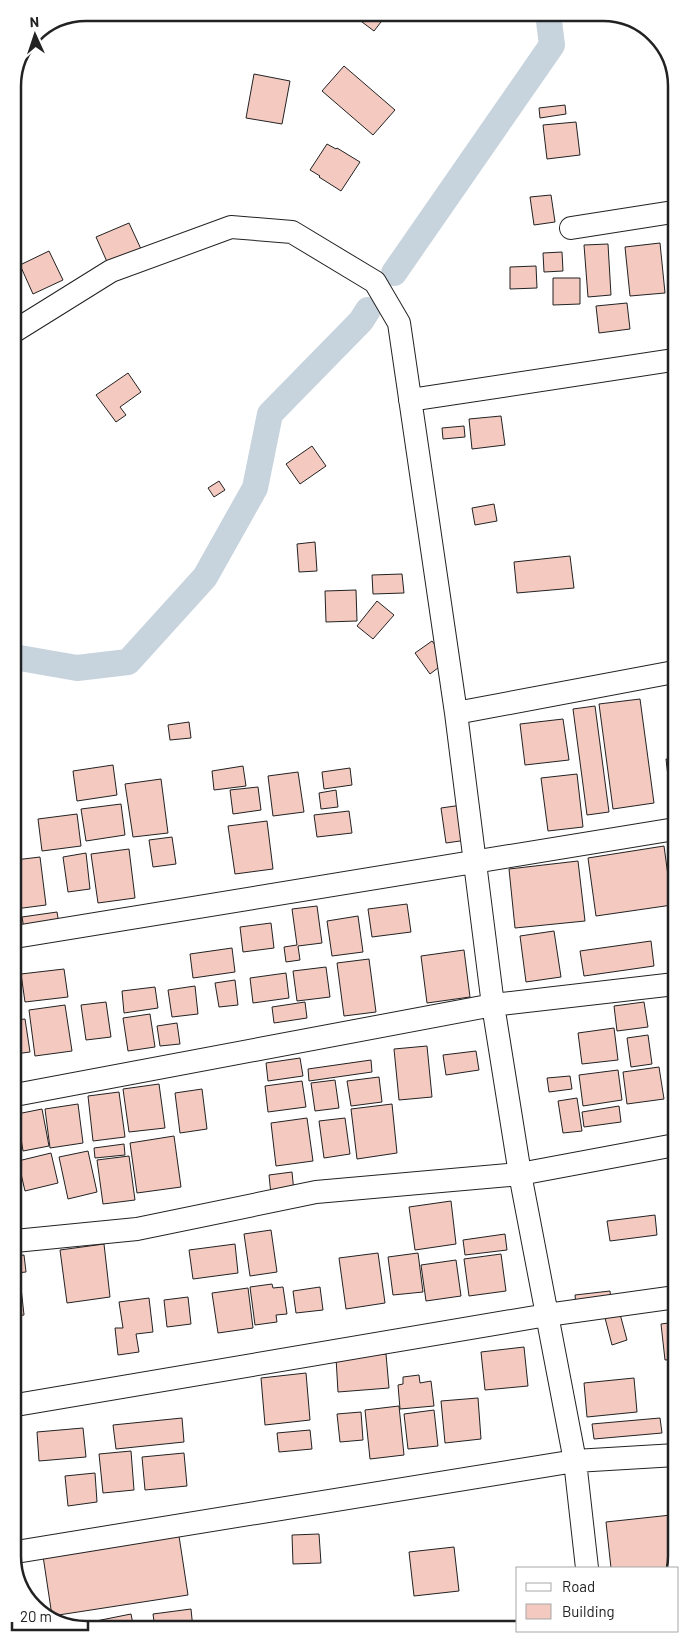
<svg xmlns="http://www.w3.org/2000/svg" width="689" height="1642" viewBox="0 0 689 1642" font-family="Barlow,sans-serif">
<style>
.lines{fill:none;stroke-linecap:round;stroke-linejoin:round}
.canal{stroke:#c7d3dd;stroke-width:26}
.building{fill:#f3c9c0;stroke:#222}
.street-casing{stroke:#222;stroke-width:24}
.street{stroke:#fff;stroke-width:22}
.rim{fill:none;stroke:#222;stroke-width:2.5}
</style>
<rect width="100%" height="100%" fill="#fff"/>
<g class="lines">
<path class="canal" d="M394,273L552,45L548,13
M14,657L77,668L128,662L205,577L255,488L270,414L361,321L368,310"/>
</g>
<path class="building" d="M350,13H388L374,31Z
M344,66L395,110L373,135L322,91Z
M254,74L290,81L282,124L246,118Z
M565,105L566,114L540,118L539,108Z
M576,122L580,155L547,159L543,125Z
M327,144L336,149L337,148L360,162L341,191L319,177L320,176L310,170Z
M551,195L555,222L534,225L530,197Z
M129,223L141,249L108,264L96,237Z
M660,243L665,293L630,296L625,247Z
M608,244L611,295L588,297L584,245Z
M49,251L63,280L33,294L20,265Z
M562,252L563,271L544,272L543,253Z
M670,258H673V285Z
M536,266L537,288L510,289V267Z
M553,278H580V304L553,305Z
M627,303L630,329L599,333L596,306Z
M128,373L141,392L120,407L126,415L116,422L96,395Z
M501,416L505,445L472,449L469,419Z
M464,426L465,437L443,439L442,428Z
M312,446L326,466L300,484L286,464Z
M219,481L225,490L214,497L208,488Z
M494,504L497,521L475,525L472,508Z
M315,542L317,571L299,572L297,544Z
M570,556L574,588L517,593L514,562Z
M402,574L404,593L373,594L372,575Z
M356,590L357,621L326,622L325,591Z
M377,601L394,615L373,639L357,626Z
M432,641L447,661L430,674L415,653Z
M640,699L654,803L613,809L599,704Z
M595,706L609,812L587,815L573,709Z
M563,719L569,760L525,765L520,724Z
M189,722L191,738L170,740L168,725Z
M674,758L675,785H669L666,759Z
M113,765L117,795L77,801L73,771Z
M243,766L246,786L214,790L212,771Z
M350,768L352,785L324,789L322,772Z
M298,772L304,812L273,816L268,776Z
M577,774L583,827L548,831L541,778Z
M161,779L168,833L133,837L125,784Z
M258,787L261,810L233,814L230,790Z
M336,790L338,807L321,809L319,793Z
M121,804L125,835L86,841L81,809Z
M462,805L467,840L446,843L441,808Z
M349,811L352,833L317,837L314,815Z
M77,814L81,846L42,851L38,819Z
M267,821L273,869L235,874L228,826Z
M172,837L176,864L153,867L149,840Z
M664,846L672,905L596,916L588,858Z
M129,849L135,898L98,903L91,854Z
M86,853L90,889L68,892L63,857Z
M40,857L46,905L15,909V860Z
M578,861L585,921L515,928L509,869Z
M407,904L411,932L372,937L368,909Z
M317,906L322,943L298,946L300,960L286,962L284,947L297,945L292,909Z
M57,912L59,924L24,929L22,917Z
M358,916L363,952L332,956L327,921Z
M271,923L274,948L243,952L240,927Z
M554,931L561,977L526,982L520,936Z
M651,941L654,966L584,976L580,951Z
M232,948L235,972L193,978L190,954Z
M464,950L470,997L427,1003L421,956Z
M369,959L376,1012L344,1016L337,963Z
M326,967L330,997L297,1001L293,971Z
M64,969L68,997L25,1002L21,974Z
M286,973L289,998L253,1003L250,978Z
M235,980L238,1005L219,1007L215,983Z
M195,986L198,1014L172,1017L168,990Z
M155,987L158,1008L124,1013L122,991Z
M106,1002L111,1037L86,1040L81,1005Z
M305,1002L307,1018L274,1023L272,1007Z
M644,1002L648,1027L617,1031L614,1006Z
M65,1005L72,1051L35,1056L29,1010Z
M150,1014L155,1047L128,1051L123,1018Z
M25,1019L30,1052L15,1054V1020Z
M177,1023L180,1044L160,1046L157,1026Z
M614,1028L618,1060L582,1064L578,1033Z
M648,1035L652,1064L631,1067L627,1038Z
M427,1046L432,1097L399,1100L394,1049Z
M476,1051L479,1070L446,1075L443,1055Z
M300,1058L303,1076L268,1081L266,1063Z
M371,1060L372,1072L309,1081L308,1069Z
M659,1067L664,1099L627,1104L623,1072Z
M618,1070L622,1100L583,1106L579,1075Z
M570,1076L572,1089L549,1092L547,1078Z
M379,1077L382,1102L351,1106L347,1081Z
M335,1080L339,1108L315,1111L311,1083Z
M302,1081L306,1107L268,1112L265,1086Z
M159,1084L165,1128L129,1132L123,1089Z
M202,1089L207,1129L180,1133L175,1093Z
M119,1092L125,1137L93,1141L88,1096Z
M577,1098L582,1131L563,1133L558,1101Z
M78,1104L83,1143L50,1148L45,1109Z
M392,1104L397,1153L357,1159L351,1109Z
M619,1106L621,1122L584,1127L582,1112Z
M42,1109L49,1146L23,1151L17,1114Z
M307,1118L313,1161L276,1166L271,1123Z
M345,1118L350,1154L324,1158L319,1121Z
M174,1136L181,1187L137,1193L130,1143Z
M124,1144L125,1155L95,1158L94,1148Z
M88,1151L97,1192L68,1199L59,1157Z
M51,1153L58,1183L25,1191L18,1161Z
M129,1156L135,1200L103,1204L97,1160Z
M292,1172L294,1192L271,1195L269,1175Z
M451,1201L456,1244L415,1250L409,1207Z
M655,1215L657,1235L610,1241L607,1221Z
M271,1230L277,1272L250,1276L244,1234Z
M505,1234L507,1250L465,1255L463,1240Z
M104,1244L110,1297L67,1303L60,1250Z
M235,1244L238,1273L193,1279L189,1250Z
M378,1253L385,1303L346,1309L339,1258Z
M418,1253L423,1292L393,1295L388,1257Z
M501,1254L506,1291L469,1296L464,1259Z
M24,1255L26,1272L16,1273V1256Z
M456,1260L461,1296L426,1301L421,1265Z
M16,1278H20L24,1315L16,1316Z
M272,1284L273,1288L283,1287L287,1314L276,1315L277,1322L255,1325L250,1287Z
M320,1287L323,1310L296,1313L293,1291Z
M248,1288L253,1328L218,1333L212,1293Z
M610,1291L611,1300L576,1305L575,1295Z
M188,1297L191,1324L167,1327L164,1300Z
M149,1298L153,1332L136,1334L139,1352L118,1355L115,1328H123L119,1302Z
M620,1314L627,1340L612,1345L605,1318Z
M676,1322V1359L665,1360L661,1324Z
M524,1347L528,1386L485,1390L481,1352Z
M386,1354L389,1388L338,1392L336,1358Z
M676,1371V1415H673L669,1372Z
M306,1373L310,1420L265,1425L261,1378Z
M419,1375L420,1383L431,1381L434,1406L400,1409L398,1385L403,1384V1377Z
M634,1378L637,1412L587,1417L584,1383Z
M478,1398L481,1439L445,1443L441,1401Z
M399,1406L404,1455L370,1459L365,1410Z
M434,1410L438,1446L408,1449L404,1414Z
M361,1412L363,1440L340,1442L337,1414Z
M182,1418L184,1442L116,1449L113,1425Z
M660,1418L662,1433L594,1439L592,1424Z
M83,1428L86,1457L39,1461L37,1432Z
M310,1430L312,1449L279,1452L277,1433Z
M131,1451L134,1490L103,1493L99,1454Z
M184,1453L187,1486L145,1490L142,1457Z
M95,1473L97,1502L68,1506L65,1476Z
M671,1515L676,1557L672,1568H611L606,1522Z
M319,1534L321,1563L293,1564L292,1535Z
M179,1536L188,1595L52,1616L43,1556Z
M454,1547L459,1591L414,1596L409,1552Z
M191,1609L193,1629H155L153,1614Z
M131,1614L134,1629H97L96,1621Z"/>
<g class="lines">
<g class="street-casing">
<path id="street" d="M571,228L673,212
M13,332L111,271L231,227L292,232L375,282L399,323L456,713L493,1005L520,1174L575,1461L587,1568
M410,400L673,360
M456,713L674,672
M15,937L675,829
M15,1095L493,1005L675,984
M15,1241L137,1229L316,1192L520,1174L675,1145
M16,1405L547,1315L676,1297
M16,1552L575,1461L676,1455"/>
</g>
<use href="#street" class="street"/>
</g>
<path d="M0 0H689V1642H0ZM86 21H603A65 65 0 0 1 668 86V1556A65 65 0 0 1 603 1621H86A65 65 0 0 1 21 1556V86A65 65 0 0 1 86 21Z" fill="#fff" fill-rule="evenodd"/>
<path class="rim" d="M86 21H603A65 65 0 0 1 668 86V1556A65 65 0 0 1 603 1621H86A65 65 0 0 1 21 1556V86A65 65 0 0 1 86 21Z"/>
<rect x="516" y="1567" width="162" height="65" fill="#ffffff" stroke="#a7a7a7"/>
<rect x="526" y="1583" width="25" height="8" fill="#ffffff" stroke="#a7a7a7"/>
<text x="562" y="1592" font-size="15" fill="#222222">Road</text>
<rect x="526" y="1604" width="25" height="15" fill="#f3c9c0" stroke="#a7a7a7"/>
<text x="562" y="1617" font-size="15" fill="#222222">Building</text>
<g transform="translate(35 35) rotate(357)" stroke="#ffffff" stroke-width="4" paint-order="stroke">
<path d="M0-4L9 19L0 12L-9 19Z" fill="#222222"/>
<text y="-8" font-size="14" font-weight="bold" text-anchor="middle" fill="#222222">N</text>
</g>
<path d="M12 1622v8h76v-8" fill="none" stroke="#222222" stroke-width="2.5"/>
<text x="20" y="1622" font-size="15" fill="#222222" stroke="#ffffff" stroke-width="4" paint-order="stroke">20 m</text>
</svg>
